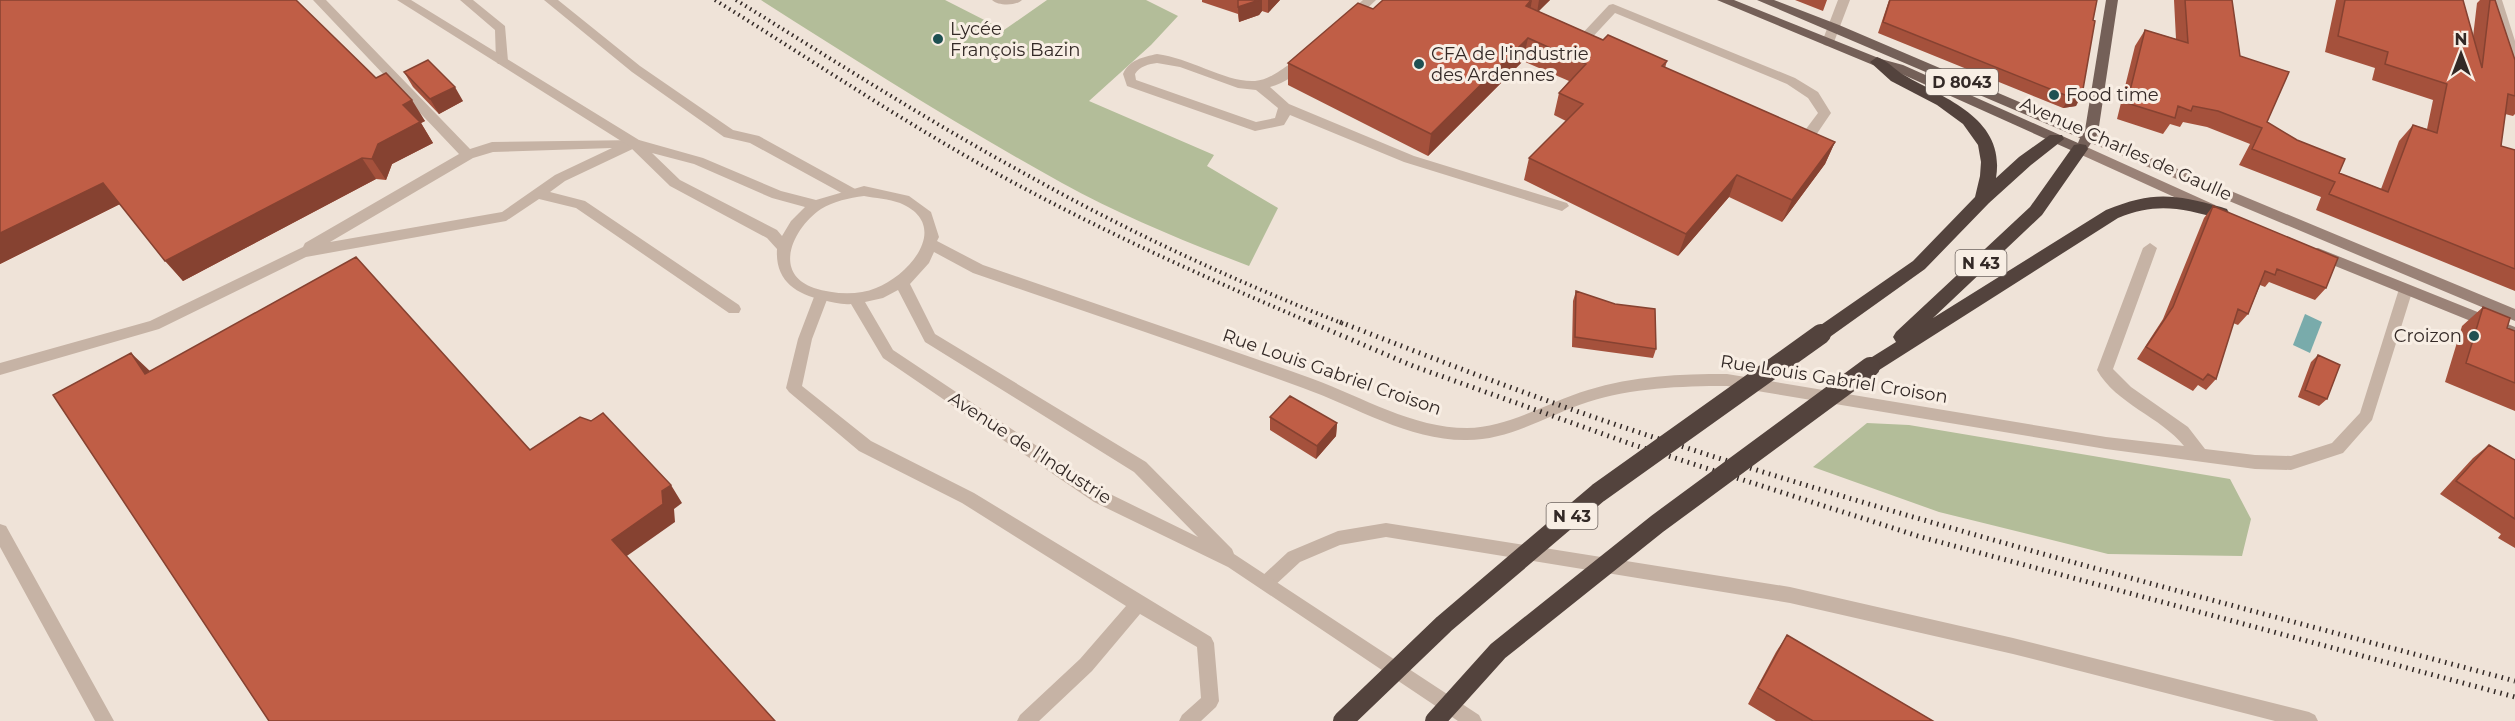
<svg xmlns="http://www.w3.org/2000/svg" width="2515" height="721" viewBox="0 0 2515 721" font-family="Montserrat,sans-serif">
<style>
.green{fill:#b3bd99}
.water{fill:#79abab}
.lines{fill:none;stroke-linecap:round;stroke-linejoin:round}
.lane{fill:#c6b3a5;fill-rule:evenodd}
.street{fill:#c6b3a5;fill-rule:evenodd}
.secondary{fill:#9a8277;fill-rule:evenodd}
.primary{fill:#746058;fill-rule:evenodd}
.highway{fill:#53433d;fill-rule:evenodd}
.rail-far1{stroke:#332926;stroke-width:4;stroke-dasharray:1.5 4;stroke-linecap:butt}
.rail{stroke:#332926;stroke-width:5;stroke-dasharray:1.5 5;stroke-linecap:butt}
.highway-bridge{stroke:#53433d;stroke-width:20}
.wall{fill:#a5513c}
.shaded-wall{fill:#864231}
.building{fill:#c05e46;stroke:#864231;stroke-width:1.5}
.poi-dot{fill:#1e5052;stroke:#f8eee4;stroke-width:2}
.labels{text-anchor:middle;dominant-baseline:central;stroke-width:6;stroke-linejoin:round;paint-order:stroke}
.shield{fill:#f8eee4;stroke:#6e645f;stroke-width:1.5}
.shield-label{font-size:16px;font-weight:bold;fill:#332926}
.poi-label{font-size:18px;fill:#332926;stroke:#f8eee4;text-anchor:start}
.street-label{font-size:18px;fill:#332926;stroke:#f8eee4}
</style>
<rect width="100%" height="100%" fill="#efe3d8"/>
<path class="green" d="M761,0H945L1004,30L1047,0H1146L1178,16L1151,45L1089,101L1214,155L1207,166L1278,208L1249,266C1186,242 1122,216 1062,183C959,126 860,63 761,0Z
M1867,423L1909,425L2230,479L2251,519L2242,556L2108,554L1939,512L1813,467Z"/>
<path class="water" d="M2305,314L2322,322L2310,353L2293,345Z"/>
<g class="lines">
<path class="lane" d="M313,0H326L470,149L492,142L639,140L641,143L639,146L565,181L550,192L585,201L739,305L741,309L739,313H729L576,208L539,199L506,221L306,257L159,329L0,375V363L150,321L303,247L305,243L459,154ZM612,148L555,175L502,212L330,242L473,158L493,152Z
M460,0H473L505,26L508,61L506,64H498L496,61L495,30Z
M544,0H558L640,66L733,130L759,136L857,190L859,193L857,196H847L750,143L724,137L632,72Z
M992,0H1022C1016,6 998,6 992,0Z
M1363,0H1376L1354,21H1346V15Z
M1613,4L1795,78L1818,92L1831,113L1814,138C1806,140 1794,136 1789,130L1796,126L1806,129L1818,113L1808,98L1787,84L1615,13L1587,43H1579V37L1609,5Z
M1157,54C1190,58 1227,83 1255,81C1276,80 1296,54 1307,57L1309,60C1299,73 1285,83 1270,87L1289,104L1414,156L1567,203L1569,206L1562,211L1404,162L1290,115L1284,125L1255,131L1127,86L1123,74C1129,60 1143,57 1157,54ZM1157,63L1180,67L1238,88L1256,90L1278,108L1275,118L1256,122L1136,80L1135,74C1140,66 1149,64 1157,63Z
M821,292L826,293L828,297L812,339L802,386L871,441L974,493L1211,637L1214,643L1219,701L1216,707L1201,721H1179L1182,715L1201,698L1197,647L1140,614L1092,671L1039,721H1017L1020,715L1080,659L1126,606L962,503L859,451L789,392L786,388L798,339L814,297L816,293Z
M1386,523L1790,587L2013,638L2309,712L2315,715L2318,721H2275L2013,654L1790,603L1386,537L1340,545L1300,562L1272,588L1266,591L1260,588L1258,583L1260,578L1288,552L1338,531Z
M0,524L6,526L114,721H95L0,547Z"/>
<path class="street" d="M397,0H411L639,140L703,158L781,191L816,200L864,186L909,196L931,212L939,237L937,241L983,265C1093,303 1203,340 1313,379C1362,397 1413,428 1467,428C1510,427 1548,402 1588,390C1633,376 1680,374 1727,374L2106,437L2184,446C2161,417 2116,404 2097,370L2143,248L2150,243L2157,248L2113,369L2131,387L2188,427L2205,449L2255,455L2291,456L2332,443L2360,413L2399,289L2406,284L2413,289L2372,420L2343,453L2291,470L2255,469L2106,449L1727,386C1680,386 1632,388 1588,402C1548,415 1510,440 1467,440C1410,441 1356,407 1303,388C1194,348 1083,311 973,273L934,252L929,263L910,284L935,334L1146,462L1232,549L1234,554L1479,715L1482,721H1458L1228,567L1094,502L883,358L851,304C842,305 832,302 823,300C795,294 775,280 777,249L767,238L670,186L629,146ZM652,153L694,164L772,198L805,207L791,221L782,236L777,230L680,180ZM864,196C875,198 889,199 900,203C952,225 910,275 876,288C857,296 833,294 814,288C771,273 794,227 821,209C834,201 849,198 864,196ZM898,290L925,342L1134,472L1198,537L1106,492L893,350L865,302L883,298Z
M1838,0H1850L1834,42L1828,46L1824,45L1822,42Z
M2490,0H2502L2515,41V65L2509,61Z"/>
<path class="secondary" d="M2089,132L2515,309V321L2084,140L2082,137Z
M2080,144L2215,205L2217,208L2210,213L2205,211L2075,152L2073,149Z
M2318,248L2515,327V339L2313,257L2311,253L2313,249Z"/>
<path class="primary" d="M1717,0H1734L1881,59L1903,65L2078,143L2080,138L1757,0H1774L1839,25L2085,130L2106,0H2118L2098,133L2085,152H2075L1895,71L1873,65Z"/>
<path class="highway" d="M1877,57C1887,60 1895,70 1904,75C1945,99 2006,118 1996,178L2019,157L2050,135H2062L2064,139L2031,165L1989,203L1925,269L1827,339L1821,341L1815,339L1812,334L1815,329L1913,261L1975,197L1980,176L1981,162L1978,145L1963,124L1937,105L1891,81L1870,62Z
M2080,144L2086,145L2088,149L2042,215L1933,318L2106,210C2153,191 2173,194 2221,207L2227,209L2229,213L2227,217L2221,219C2181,208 2157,202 2118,218L1876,372L1870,374L1864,372L1861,367L1864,362L1896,342L1893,337L1896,332L2030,207L2074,145Z"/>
<path class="rail-far1" d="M715,0C802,54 888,112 978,163C1086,224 1199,275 1314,324
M736,0C836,62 936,126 1040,182C1137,236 1240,283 1344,324"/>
<path class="rail" d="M1310,322L1413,366L1631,444L1921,537L2515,697
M1340,322C1442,362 1543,401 1647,435C1933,529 2225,603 2515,681"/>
<path class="highway-bridge" d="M1343,721L1444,624L1598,493L1821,334
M1435,721L1498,651L1657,524L1870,367"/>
</g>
<path class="wall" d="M0,0L376,78L425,121L421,123L433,143L392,164L386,180L376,179L183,281L120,204L0,264Z
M1202,0H1280L1268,13L1262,11L1259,15L1239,22L1238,14L1202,2Z
M1383,0H1550L1538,11L1603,40L1667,61L1665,68L1835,142L1825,164L1782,222L1729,197L1678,256L1524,180L1529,158L1566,121L1554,115L1559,93L1569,81L1523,61L1428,156L1288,85V63L1373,9Z
M1795,0H1827L1823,11Z
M1889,0H2097L2076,106L2063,108L1878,33Z
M2174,0H2232L2240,56L2267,122L2339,173L2381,189L2399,141L2413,125L2427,129L2433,100L2372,80L2375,68L2325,52L2336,0H2463L2473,37L2477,3L2480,0H2495L2515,60V114L2513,116L2505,114L2501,146L2515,150V291L2316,210L2321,197L2239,165L2250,144L2207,127L2183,122L2180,127L2170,124L2163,134L2117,119L2135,46L2145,30L2176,39Z
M404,72L463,101L439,114L413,87Z
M2213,206L2326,288L2315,300L2269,282L2265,287L2260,285L2248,314L2238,325L2233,323L2216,379L2206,390L2198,385L2193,391L2137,359L2163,319L2204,218Z
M1576,291L1656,349L1653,358L1572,347L1573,301Z
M2483,307L2507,328L2515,331V411L2445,382L2462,326Z
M2318,355L2327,399L2319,406L2298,397L2311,362Z
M1270,417L1337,423L1336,436L1316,459L1270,430Z
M2489,445L2515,460V548L2498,538L2501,534L2440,494L2473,458Z
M1787,635L1933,721H1776L1748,704L1776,652Z"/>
<path class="shaded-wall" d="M1259,0H1262V11L1259,15L1239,22L1238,7Z
M1268,0H1280L1268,13Z
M1532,0L1528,22L1526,6Z
M1539,0H1550L1537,13Z
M1528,38L1523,61L1428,156L1431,134Z
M455,87L463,101L439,114L430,99Z
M2082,95L2076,106L2063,108L2070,97Z
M412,100L425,121L421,123L433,143L392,164L386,180L372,159L378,144L403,105Z
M1835,142L1825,164L1782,222L1792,200Z
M362,158L376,179L183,281L165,261Z
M1737,175L1729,197L1678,256L1686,234Z
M103,183L122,203L0,264V233Z
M131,353L151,372L145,374Z
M1337,423L1336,436L1316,459L1317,446Z
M671,485L682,503L674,509L675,522L624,558L612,540L662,491Z"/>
<path class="building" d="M0,0H296L376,78L386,73L412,100L403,105L420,122L378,144L372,159L362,158L165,261L103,183L0,233Z
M1238,0H1259L1238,7Z
M1383,0H1531L1526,6L1603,40L1608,35L1667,61L1662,66L1835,142L1792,200L1737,175L1686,234L1529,158L1583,104L1559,93L1586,64L1528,38L1431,134L1288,63L1358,3L1373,9Z
M1890,0H2097L2093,20L2095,21L2082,95L2070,97L1883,22Z
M2185,0H2232L2240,56L2289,72L2267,122L2297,140L2345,159L2339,173L2388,192L2413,125L2437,133L2447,84L2385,64L2388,52L2338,36L2345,0H2463L2482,68L2490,0H2495L2515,60V96L2508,94L2501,146L2515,150V269L2329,194L2335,182L2252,149L2262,128L2218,111L2193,106L2191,111L2178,106L2175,118L2127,103L2145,30L2188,43Z
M428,60L455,87L430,99L404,72Z
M2213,206L2338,258L2326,288L2277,269L2275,275L2265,271L2248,314L2238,309L2216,379L2208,374L2203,380L2146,347L2173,307Z
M356,257L530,450L580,417L591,421L603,413L671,485L662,491L663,504L612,540L775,721H269L53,395L131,353L145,374Z
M1576,291L1615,304L1655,309L1656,349L1575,337Z
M2483,307L2510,318L2507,328L2515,331V383L2466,363Z
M2318,355L2340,365L2327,399L2305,390Z
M1290,396L1337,423L1317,446L1270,417Z
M2489,445L2515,460V519L2456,481Z
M1787,635L1933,721H1813L1758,688Z"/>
<g class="poi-dot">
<circle cx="938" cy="39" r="6"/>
<circle cx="1419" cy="64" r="6"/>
<circle cx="2054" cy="95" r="6"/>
<circle cx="2474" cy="336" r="6"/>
</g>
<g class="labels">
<g class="shield">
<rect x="1926" y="69" width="72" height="26" rx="4.5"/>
<rect x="1955.5" y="250" width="51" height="26" rx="4.5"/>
<rect x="1546.5" y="503" width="51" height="26" rx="4.5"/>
</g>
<g class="shield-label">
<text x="1962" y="82">D 8043</text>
<text x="1981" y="263">N 43</text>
<text x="1572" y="516">N 43</text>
</g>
<g class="poi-label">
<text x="950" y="29">Lycée<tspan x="950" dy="21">François Bazin</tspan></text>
<text x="1431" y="54">CFA de l'industrie<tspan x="1431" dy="21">des Ardennes</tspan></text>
<text x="2066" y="95">Food time</text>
<text x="2462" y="336" text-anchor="end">Croizon</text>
</g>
<g class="street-label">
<text transform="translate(2126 149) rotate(24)">Avenue Charles de Gaulle</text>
<text transform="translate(1332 372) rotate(19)">Rue Louis Gabriel Croison</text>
<text transform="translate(1834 379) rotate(9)">Rue Louis Gabriel Croison</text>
<text transform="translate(1030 448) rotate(33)">Avenue de l'Industrie</text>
</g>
</g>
<g transform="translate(2461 54)" stroke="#f8eee4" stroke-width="4.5" paint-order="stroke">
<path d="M0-4.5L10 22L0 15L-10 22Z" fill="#332926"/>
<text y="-9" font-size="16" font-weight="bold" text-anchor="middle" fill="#332926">N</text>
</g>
</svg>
